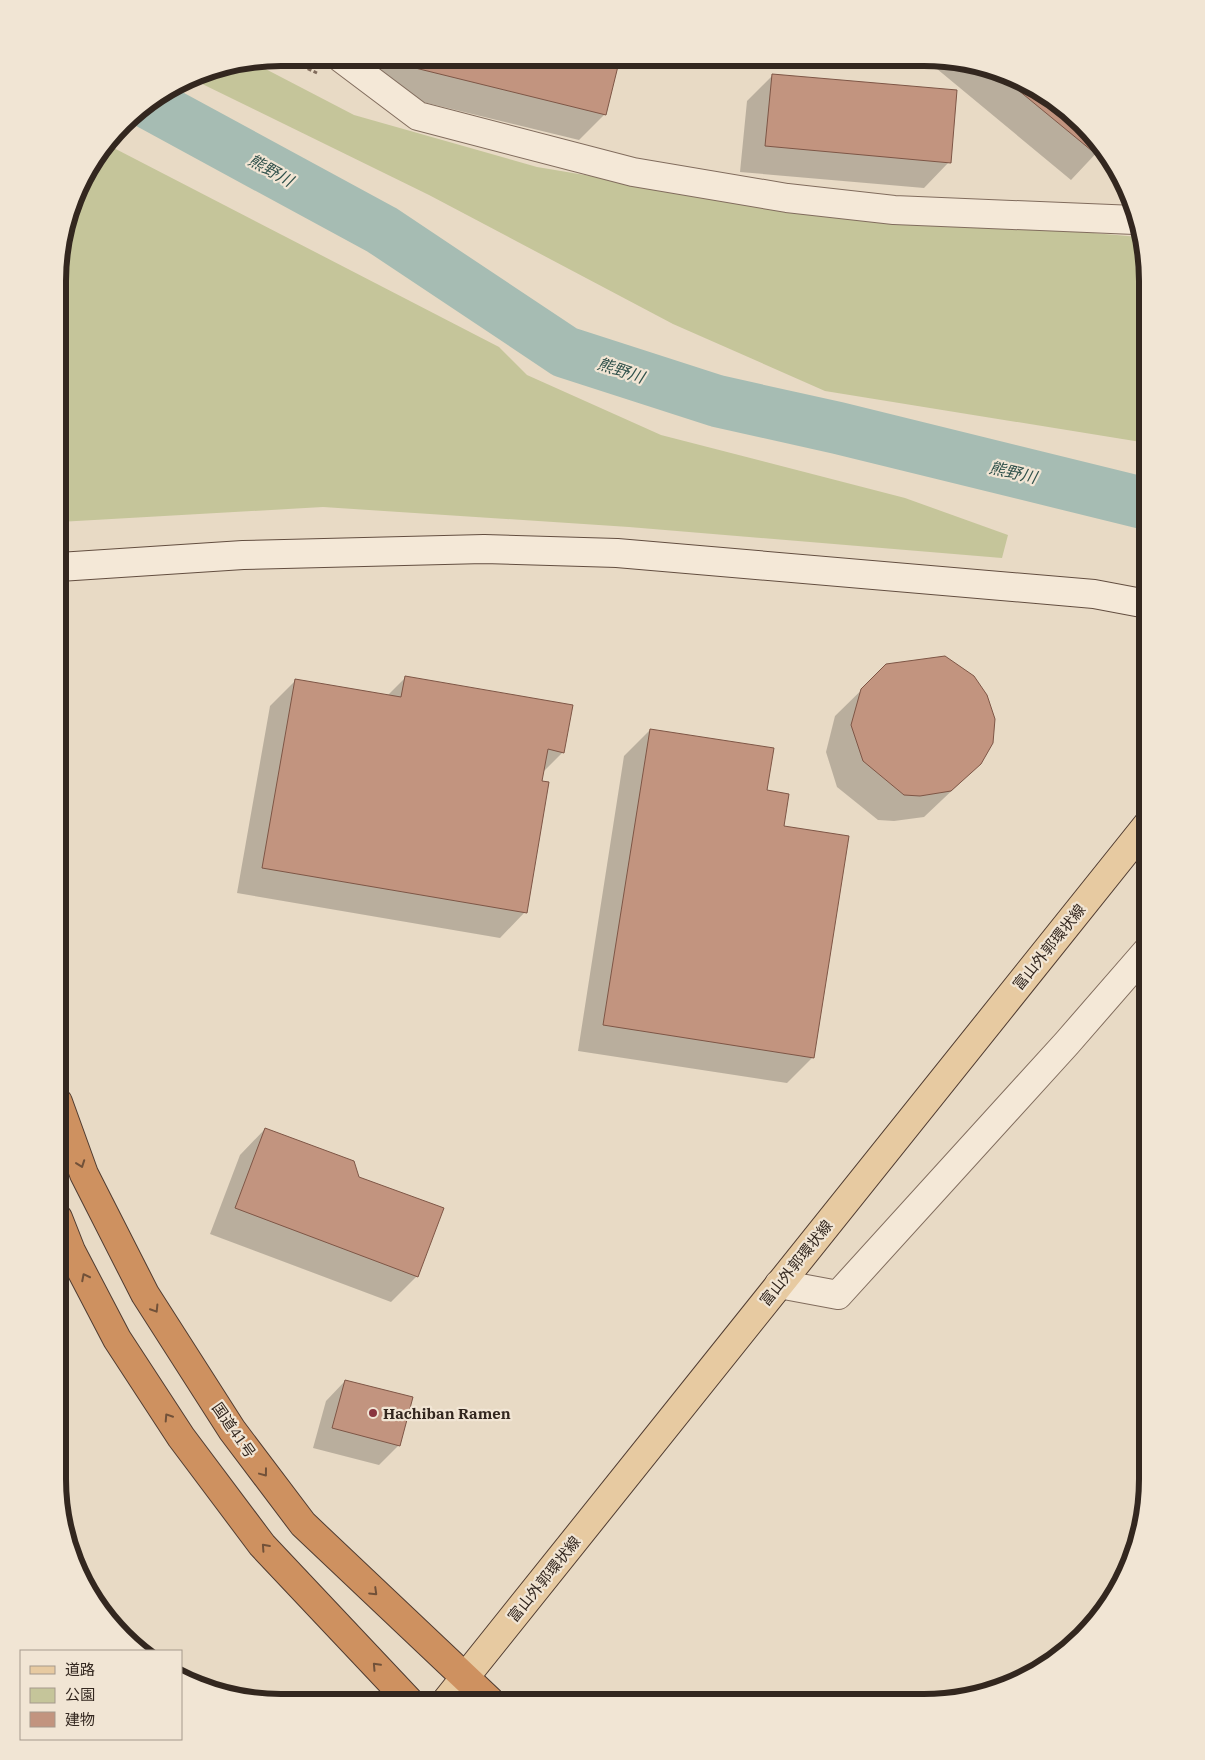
<svg xmlns="http://www.w3.org/2000/svg" width="1205" height="1760" viewBox="0 0 1205 1760" font-family="'IBM Plex Serif','Noto Sans JP',serif">
<style>
.green{fill:#c5c59a}
.shadow{fill:#0003}
.lines{fill:none;stroke-linecap:round;stroke-linejoin:round}
.river{stroke:#a6bcb3;stroke-width:52}
.building{fill:#c2947f;stroke:#7e5646}
.street-casing{stroke:#816c5d;stroke-width:30}
.secondary-casing{stroke:#634e40;stroke-width:30}
.primary-casing{stroke:#503c31;stroke-width:30}
.highway-casing{stroke:#503c31;stroke-width:30}
.path{stroke:#816c5d;stroke-width:3;stroke-dasharray:4 2.5;stroke-linecap:butt}
.street{stroke:#f4e8d7;stroke-width:28}
.secondary{stroke:#f4e8d7;stroke-width:28}
.primary{stroke:#e7caa1;stroke-width:28}
.highway{stroke:#ce9160;stroke-width:28}
.oneway{stroke:#715139}
.poi-dot{fill:#89343e;stroke:#f1e5d4;stroke-width:2}
.labels{text-anchor:middle;dominant-baseline:central;stroke-width:4.5;stroke-linejoin:round;paint-order:stroke}
.street-label{font-size:15px;fill:#33271f;stroke:#f1e5d4}
.poi-label{font-size:15px;font-weight:bold;fill:#33271f;stroke:#f1e5d4;text-anchor:start}
.water-label{font-size:16px;font-style:italic;fill:#30514b;stroke:#f1e5d4}
.rim{fill:none;stroke:#33271f;stroke-width:6}
</style>
<rect width="100%" height="100%" fill="#e8dac5"/>
<path class="green" d="M252,62L354,115L537,167L758,204L1139,237L1147,281V443L825,391L673,324L429,195L192,79L209,69Z
M108,145L499,347L527,375L661,435L905,498L1008,535L1002,558L629,527L323,507L59,522V399L63,366L59,363V251L87,169Z"/>
<path class="shadow" d="M382,58H618L604,115L579,140L374,90Z
M925,59H954L1009,74L1060,103L1102,147L1071,180Z
M773,75L949,162L924,188L740,172L747,101Z
M887,665L980,764L924,817L894,821L878,820L837,787L826,752L835,716Z
M405,678L563,752L543,772L525,912L500,938L237,893L270,706L296,680L387,696Z
M650,730L766,791L783,827L813,1057L787,1083L578,1051L624,756Z
M265,1129L358,1178L417,1276L391,1302L210,1234L240,1155Z
M345,1381L399,1445L379,1465L313,1448L326,1401Z"/>
<g class="lines">
<path class="river" d="M150,104L382,230L565,352L717,401L838,428L1147,504"/>
</g>
<path class="building" d="M400,58H620L606,115L399,64Z
M995,71L1009,74L1060,103L1103,148L1097,155Z
M772,74L957,90L951,163L765,146Z
M945,656L974,676L987,695L995,719L993,743L981,764L951,791L920,796L904,795L863,761L851,725L861,689L886,664Z
M405,676L573,705L564,753L548,749L542,781L549,782L527,913L262,868L295,679L401,697Z
M650,729L774,748L767,790L789,794L784,826L849,836L814,1058L603,1025Z
M265,1128L354,1161L359,1177L444,1208L418,1277L235,1208Z
M345,1380L413,1397L400,1446L332,1428Z"/>
<g class="lines">
<g class="street-casing">
<path id="street" d="M341,58L418,116L633,172L787,198L894,210L1135,220
M779,1284L838,1295L1067,1043L1147,951"/>
</g>
<g class="secondary-casing">
<path id="secondary" d="M59,567L243,555L484,549L617,553L1094,594L1147,604"/>
</g>
<g class="primary-casing">
<path id="primary" d="M446,1701L1147,825"/>
</g>
<g class="highway-casing">
<path id="highway" d="M58,1102L84,1174L145,1294L232,1430L303,1524L490,1701
M58,1218L71,1251L117,1339L181,1437L262,1545L409,1701"/>
</g>
<path class="path" d="M284,58L317,73"/>
<use href="#street" class="street"/>
<use href="#secondary" class="secondary"/>
<use href="#primary" class="primary"/>
<use href="#highway" class="highway"/>
</g>
<defs><path id="oneway-chevron" d="M-2-3.5L2.5 0L-2 3.5" fill="none" stroke-width="1.6" stroke-linecap="round" stroke-linejoin="round" transform="scale(1.25)"/></defs>
<g class="oneway">
<use href="#oneway-chevron" transform="translate(81 1164) rotate(70)"/>
<use href="#oneway-chevron" transform="translate(85 1277) rotate(-117)"/>
<use href="#oneway-chevron" transform="translate(155 1309) rotate(58)"/>
<use href="#oneway-chevron" transform="translate(168 1417) rotate(-123)"/>
<use href="#oneway-chevron" transform="translate(264 1473) rotate(53)"/>
<use href="#oneway-chevron" transform="translate(265 1547) rotate(-132)"/>
<use href="#oneway-chevron" transform="translate(374 1592) rotate(44)"/>
<use href="#oneway-chevron" transform="translate(376 1666) rotate(-133)"/>
</g>
<circle class="poi-dot" cx="373" cy="1413" r="5"/>
<g class="labels">
<g class="street-label">
<text transform="translate(1049 947) rotate(-51)">富山外郭環状線</text>
<text transform="translate(796 1263) rotate(-51)">富山外郭環状線</text>
<text transform="translate(234 1430) rotate(55)">国道41号</text>
<text transform="translate(544 1579) rotate(-51)">富山外郭環状線</text>
</g>
<g class="poi-label">
<text x="383" y="1413">Hachiban Ramen</text>
</g>
<g class="water-label">
<text transform="translate(271 170) rotate(29)">熊野川</text>
<text transform="translate(621 370) rotate(18)">熊野川</text>
<text transform="translate(1013 472) rotate(13)">熊野川</text>
</g>
</g>
<path d="M0 0H1205V1760H0ZM281 66H924A215 215 0 0 1 1139 281V1479A215 215 0 0 1 924 1694H281A215 215 0 0 1 66 1479V281A215 215 0 0 1 281 66Z" fill="#f1e5d4" fill-rule="evenodd"/>
<path class="rim" d="M281 66H924A215 215 0 0 1 1139 281V1479A215 215 0 0 1 924 1694H281A215 215 0 0 1 66 1479V281A215 215 0 0 1 281 66Z"/>
<rect x="20" y="1650" width="162" height="90" fill="#f1e5d4" stroke="#a5998c"/>
<rect x="30" y="1666" width="25" height="8" fill="#e7caa1" stroke="#a5998c"/>
<text x="65" y="1675" font-size="15" fill="#33271f">道路</text>
<rect x="30" y="1688" width="25" height="15" fill="#c5c59a" stroke="#a5998c"/>
<text x="65" y="1700" font-size="15" fill="#33271f">公園</text>
<rect x="30" y="1712" width="25" height="15" fill="#c2947f" stroke="#a5998c"/>
<text x="65" y="1725" font-size="15" fill="#33271f">建物</text>
</svg>
